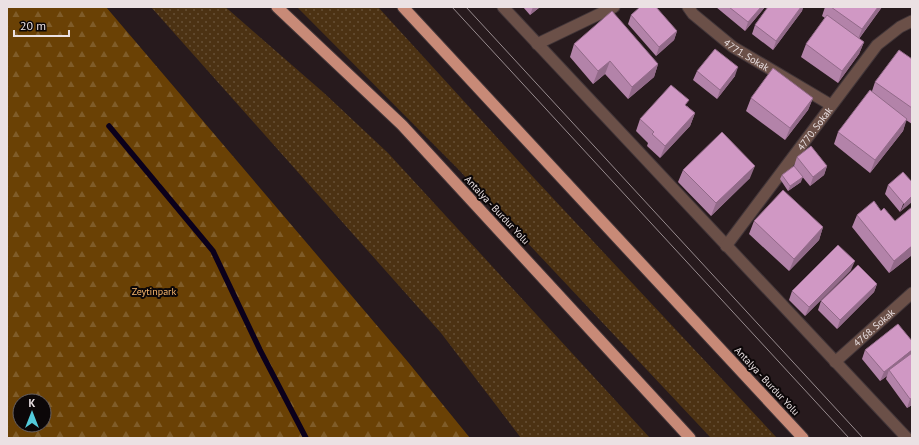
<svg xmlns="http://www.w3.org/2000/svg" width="919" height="445" viewBox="0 0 919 445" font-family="'PT Sans',sans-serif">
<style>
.grass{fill:url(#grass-dots)}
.forest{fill:url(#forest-firs);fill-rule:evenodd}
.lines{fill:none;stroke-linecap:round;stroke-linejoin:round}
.stream{stroke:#0b001b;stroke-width:5.5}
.minor-casing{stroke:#423639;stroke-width:13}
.trunk-casing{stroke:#423639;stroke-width:13}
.minor{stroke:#6b5048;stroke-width:11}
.trunk{stroke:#c88a77;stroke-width:11}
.tram{stroke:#978b8e;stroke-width:1}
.wall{fill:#b383a9}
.shaded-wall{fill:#926a89}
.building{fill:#d098c4;stroke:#926a89}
.labels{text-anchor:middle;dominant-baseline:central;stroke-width:4;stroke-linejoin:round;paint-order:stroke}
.street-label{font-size:10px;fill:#ebe1e3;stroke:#0c0708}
.park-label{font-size:10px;fill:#f9b86e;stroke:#0c0708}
</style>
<defs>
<pattern id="grass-dots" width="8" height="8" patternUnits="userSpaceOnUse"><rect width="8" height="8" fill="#4c3213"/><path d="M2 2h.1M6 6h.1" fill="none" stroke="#664f35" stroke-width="1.8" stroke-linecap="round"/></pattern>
<pattern id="forest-firs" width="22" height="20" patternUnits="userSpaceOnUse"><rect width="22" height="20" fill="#6a4105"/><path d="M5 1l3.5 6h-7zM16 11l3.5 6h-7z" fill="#7f5c29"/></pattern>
</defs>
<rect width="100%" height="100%" fill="#271a1d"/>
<path class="grass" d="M151,7H225L230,11L324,93L388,153L650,438H521L441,333Z
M297,7H378L534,178L777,438H711L459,170Z"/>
<path class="forest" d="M7,7H106L408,362L470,438H7ZM20,401H44V425H20Z"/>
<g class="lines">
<path class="stream" d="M109,126L213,251L260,350L306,438"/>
<g class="minor-casing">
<g id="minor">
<path d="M503,7L907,438"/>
<path id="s1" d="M688,7L693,14L733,47L831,105"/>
<path d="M537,44L614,7"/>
<path id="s2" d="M726,246L877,45L900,27L912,21"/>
<path id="s3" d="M835,362L912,293"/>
</g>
</g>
<g class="trunk-casing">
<path id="trunk" d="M277,7L402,125L690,438
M403,7L803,438"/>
</g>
<use href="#minor" class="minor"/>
<use href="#trunk" class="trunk"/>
<path class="tram" d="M452,7L849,438
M466,7L863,438"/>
</g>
<path class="wall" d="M523,7H540L530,15Z
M716,7H765L745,31Z
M768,7H803L802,11L773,50L752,34L755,25Z
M825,7H882L859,39L864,42L859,54L838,83L801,57L806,44L825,18L822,16Z
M631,15L677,31L674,40L656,56L628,24Z
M574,44L658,64L654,77L628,99L605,74L593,84L570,57Z
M912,59V124L906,120L903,131L870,173L834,144L838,132L872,91L875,82Z
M697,71L735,76L717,99L693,80Z
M751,98H813L808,110L785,140L746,111Z
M687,106L695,113L690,126L660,158L647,146L648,143L636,131L640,119Z
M797,157L827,166L824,175L810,186L800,174L801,182L788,191L780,179L782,175L794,166Z
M683,170L750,178L711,216L678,182Z
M912,182L900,212L885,194L888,185Z
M857,215L912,255L889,273L852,227Z
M754,221L823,227L819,240L789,271L749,234Z
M851,270L805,316L789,300L792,291Z
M877,284L874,292L837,329L818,310L821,301Z
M898,324L912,405L907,408L886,379L887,376L880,381L862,359L865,350Z"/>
<path class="shaded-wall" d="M533,7H540L530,15Z
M761,7H765L745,31L748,22Z
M801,7H803L802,11L773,50L776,41Z
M878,7H882L857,41L862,29Z
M677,31L674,40L656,56L659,47Z
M864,42L859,54L838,83L842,71Z
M610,61L605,74L593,84L598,71Z
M658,64L654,77L628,99L632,87Z
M738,67L735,76L717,99L720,90Z
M813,98L808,110L785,140L790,128Z
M695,113L690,126L660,158L665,146Z
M907,119L903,131L870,173L875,160Z
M755,166L750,178L711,216L716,203Z
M827,166L824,175L810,186L813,177Z
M803,177L801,182L788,191L790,186Z
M912,196V202L900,212L904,204Z
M823,227L819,240L789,271L794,259Z
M912,246V255L889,273L894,261Z
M855,261L851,270L805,316L809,307Z
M877,284L874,292L837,329L840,320Z
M912,350V356L889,370L887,376L880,381L884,372Z
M912,398V405L907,408L910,399Z"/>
<path class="building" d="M640,7H656L677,31L659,47L631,15Z
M729,7H761L748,22Z
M768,7H801L776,41L755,25Z
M831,7H878L862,29Z
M612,11L658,64L632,87L610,61L598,71L574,44Z
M827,15L864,42L842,71L806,44Z
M715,49L738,67L720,90L697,71Z
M899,50L912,59V108L875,82Z
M773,68L813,98L790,128L751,98Z
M671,85L689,100L685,105L695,113L665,146L652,134L654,132L640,119Z
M870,90L907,119L875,160L838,132Z
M722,132L755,166L716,203L683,170Z
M811,146L827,166L813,177L797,157Z
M794,166L803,177L790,186L782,175Z
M903,172L912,182V196L904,204L888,185Z
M783,190L823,227L794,259L754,221Z
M874,201L881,211L884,208L895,221L912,207V246L894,261L857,215Z
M838,245L855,261L809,307L792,291Z
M858,265L877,284L840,320L821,301Z
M898,324L912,341V350L884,372L865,350Z
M912,353V398L910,399L889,370Z"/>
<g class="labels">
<g class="street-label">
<text stroke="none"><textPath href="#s1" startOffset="76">4771. Sokak</textPath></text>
<text stroke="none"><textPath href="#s2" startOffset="147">4770. Sokak</textPath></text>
<text transform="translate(497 210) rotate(47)">Antalya - Burdur Yolu</text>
<text stroke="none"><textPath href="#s3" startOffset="52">4768. Sokak</textPath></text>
<text transform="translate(767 381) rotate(47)">Antalya - Burdur Yolu</text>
</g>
<g class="park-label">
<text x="154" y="291">Zeytinpark</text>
</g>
</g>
<rect width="919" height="445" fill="none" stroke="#ebe1e3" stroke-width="16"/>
<g transform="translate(32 413)"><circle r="19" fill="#0c0708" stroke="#655e60"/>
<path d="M0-3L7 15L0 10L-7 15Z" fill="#53cbdb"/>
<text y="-6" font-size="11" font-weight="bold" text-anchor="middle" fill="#ebe1e3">K</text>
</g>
<path d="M14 30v6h55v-6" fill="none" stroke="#ebe1e3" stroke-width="2"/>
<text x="20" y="30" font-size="12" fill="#ebe1e3" stroke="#0c0708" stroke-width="3" paint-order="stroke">20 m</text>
</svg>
